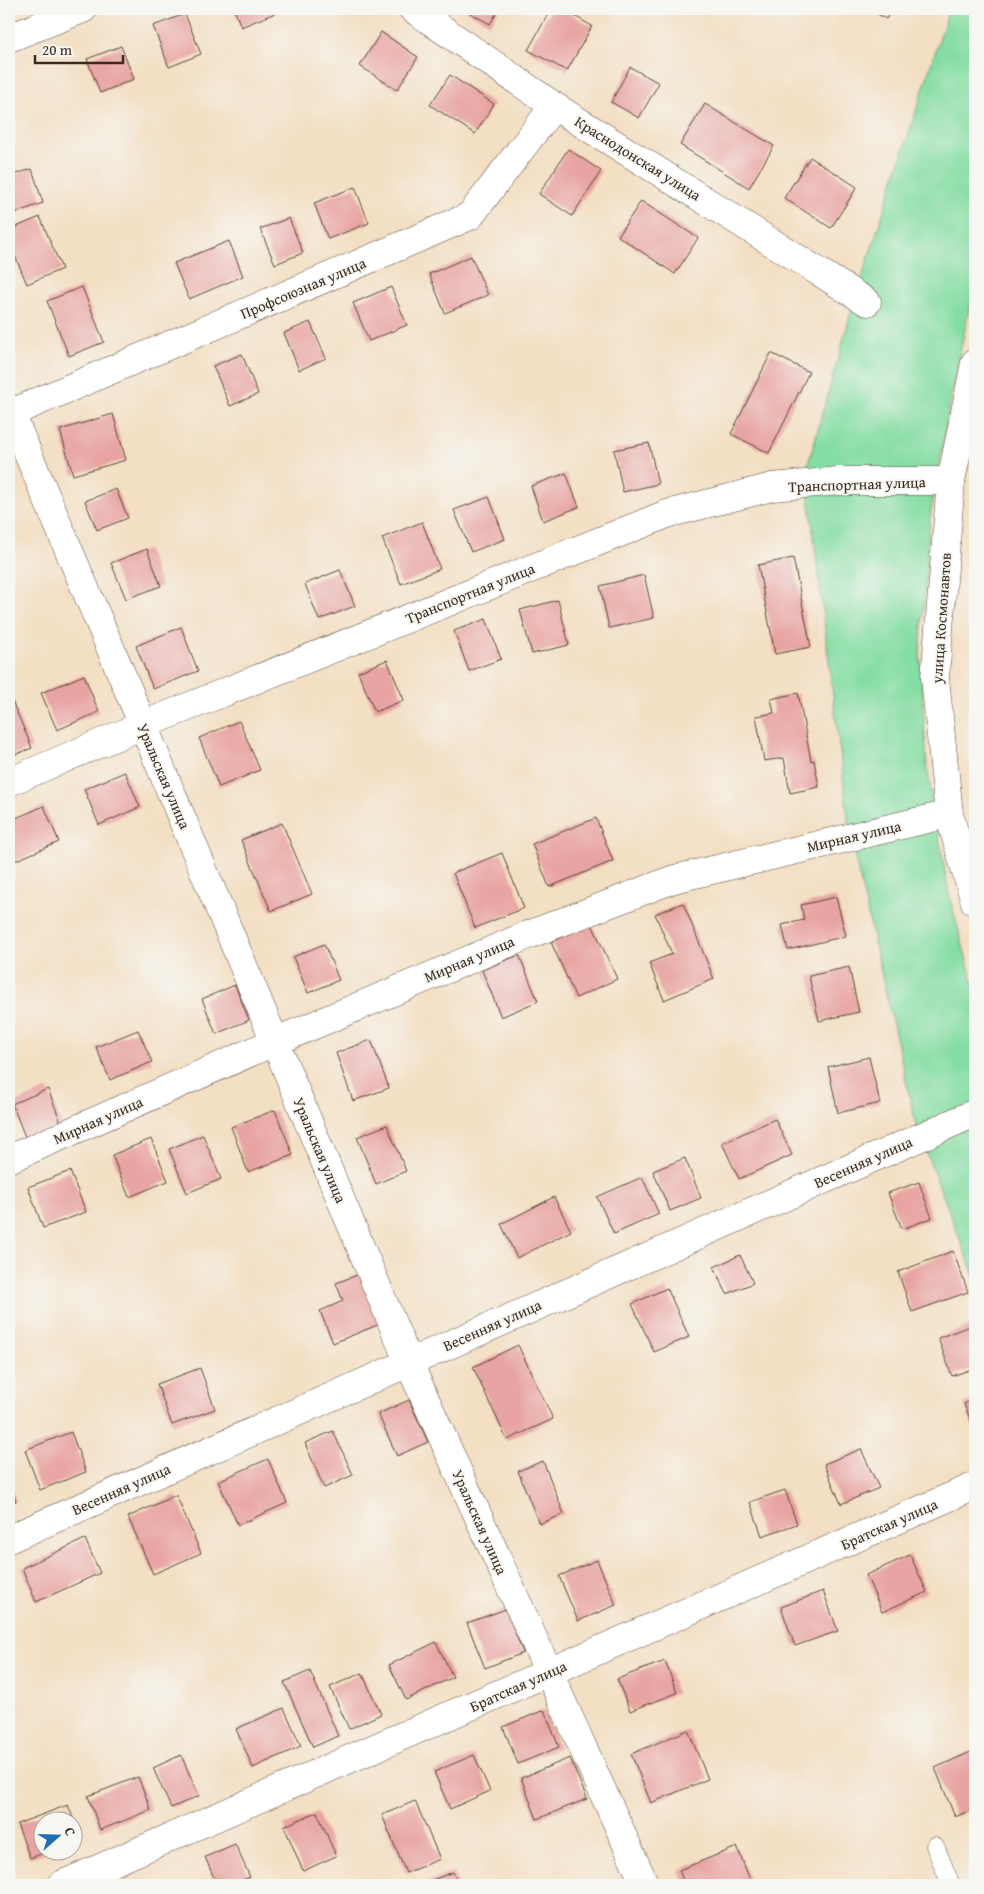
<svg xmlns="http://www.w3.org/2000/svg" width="984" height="1894" viewBox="0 0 984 1894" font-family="'Gentium Book Plus',serif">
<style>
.green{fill:#84dda2;stroke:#608460}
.building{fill:#e8a4a2}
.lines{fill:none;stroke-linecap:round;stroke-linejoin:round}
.service-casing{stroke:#574537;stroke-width:19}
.minor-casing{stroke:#574537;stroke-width:29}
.secondary-casing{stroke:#574537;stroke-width:29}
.service{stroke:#fff;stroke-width:18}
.minor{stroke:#fff;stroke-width:28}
.secondary{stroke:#fff;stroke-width:28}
.labels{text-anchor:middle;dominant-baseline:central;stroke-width:4;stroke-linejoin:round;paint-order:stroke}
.street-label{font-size:15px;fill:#3b2a1e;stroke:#f6f6f2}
</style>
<rect width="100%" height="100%" fill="#f6f6f2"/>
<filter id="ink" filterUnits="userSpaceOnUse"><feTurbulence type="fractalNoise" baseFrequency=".02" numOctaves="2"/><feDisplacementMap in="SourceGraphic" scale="10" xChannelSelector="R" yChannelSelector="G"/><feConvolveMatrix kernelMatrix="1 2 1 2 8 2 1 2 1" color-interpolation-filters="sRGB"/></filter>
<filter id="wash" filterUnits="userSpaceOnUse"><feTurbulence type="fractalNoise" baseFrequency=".0096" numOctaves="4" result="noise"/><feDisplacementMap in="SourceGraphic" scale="20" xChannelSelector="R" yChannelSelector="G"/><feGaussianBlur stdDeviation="1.12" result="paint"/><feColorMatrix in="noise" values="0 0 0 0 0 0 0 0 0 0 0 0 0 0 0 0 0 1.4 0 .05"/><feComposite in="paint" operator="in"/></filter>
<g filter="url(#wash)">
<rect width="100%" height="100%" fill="#f3dfc3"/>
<path class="green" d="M949,9H975V281L954,381L930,517L920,652L927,768L949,895L975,990V1278L917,1129L853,849L849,827L809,497L807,468L852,309Z"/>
<g id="blocks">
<path class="building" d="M234,9H285L241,27Z
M463,9H499L490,24Z
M551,9H562L592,26L567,71L528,50Z
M870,9H892L886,19Z
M185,14L201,54L169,67L153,26Z
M381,32L418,57L397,90L360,66Z
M121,46L134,79L100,93L87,59Z
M630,67L659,83L639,118L611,102Z
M450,75L494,104L475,134L430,105Z
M705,104L774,146L749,188L680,145Z
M568,149L601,171L572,216L539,194Z
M810,157L857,187L831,228L784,198Z
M32,169L43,203L9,215V176Z
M355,187L369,223L328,239L314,203Z
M641,201L698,238L675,274L618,236Z
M40,217L62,269L27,284L9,242V230Z
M289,218L303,253L275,264L260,229Z
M229,241L243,276L189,299L174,263Z
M471,256L488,295L445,313L429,274Z
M82,287L104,342L69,356L47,301Z
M391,287L407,325L369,341L353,303Z
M310,322L326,358L299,370L284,333Z
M771,353L809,372L769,453L731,434Z
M242,354L258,394L230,406L213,366Z
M113,414L126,460L73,475L60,430Z
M649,443L658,484L623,492L614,450Z
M566,473L579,507L543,521L531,486Z
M116,489L128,518L97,530L85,501Z
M489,497L505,539L471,552L454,510Z
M422,522L440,569L401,584L382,538Z
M147,549L161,586L126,599L111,563Z
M793,558L811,647L775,654L758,565Z
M340,570L355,606L319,620L305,584Z
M644,575L654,618L609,628L600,586Z
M558,600L569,645L532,654L520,610Z
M486,619L501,659L469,671L454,631Z
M181,627L198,671L153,689L136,646Z
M387,660L404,700L375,712L358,672Z
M84,675L99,712L57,730L41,693Z
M798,693L811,761L814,760L819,787L790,793L784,758L764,761L756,716L774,713L771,699Z
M12,701L32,748L9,757V703Z
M239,721L260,770L219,787L199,738Z
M125,772L140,807L99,825L84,789Z
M44,806L59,842L12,862L9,854V821Z
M596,818L613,861L549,887L532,844Z
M282,823L312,894L271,911L241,840Z
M502,853L524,908L475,928L453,873Z
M836,897L846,936L788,950L782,925L804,920L801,905Z
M683,903L714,979L664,1000L649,963L672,954L655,914Z
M592,924L617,979L576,998L551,942Z
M324,944L339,980L308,993L293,957Z
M519,955L538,1001L501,1017L482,970Z
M849,967L859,1012L819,1021L809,976Z
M235,985L249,1020L216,1034L202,999Z
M138,1030L152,1062L110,1080L96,1047Z
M371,1040L389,1088L353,1101L336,1053Z
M869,1057L880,1103L838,1113L828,1067Z
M48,1089L62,1125L26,1139L12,1104Z
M275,1110L293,1155L248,1172L231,1127Z
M775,1119L792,1155L739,1179L722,1143Z
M387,1125L406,1171L376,1184L357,1137Z
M203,1135L221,1179L187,1193L169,1149Z
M151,1139L168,1181L129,1197L112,1155Z
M685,1158L701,1198L670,1211L653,1171Z
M70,1171L86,1212L43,1228L28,1187Z
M642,1177L659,1214L614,1234L597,1197Z
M919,1182L932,1218L902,1229L888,1193Z
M554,1197L571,1231L517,1258L501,1224Z
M953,1251L968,1292L912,1312L898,1272Z
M740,1255L753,1283L727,1294L714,1267Z
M365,1272L385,1322L333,1343L320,1311L343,1301L336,1283Z
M667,1288L689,1337L654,1352L632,1304Z
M975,1324V1368L952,1376L938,1338Z
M518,1345L553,1419L507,1440L473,1367Z
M200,1368L215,1409L172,1425L157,1384Z
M975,1399V1431L964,1404Z
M409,1400L428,1442L397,1456L378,1414Z
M333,1431L353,1475L324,1488L305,1443Z
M71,1432L86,1472L40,1490L25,1450Z
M861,1449L879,1488L841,1504L824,1464Z
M268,1459L287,1503L238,1525L218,1481Z
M543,1461L564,1514L539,1524L518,1471Z
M9,1483L16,1501L9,1503Z
M785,1490L797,1524L762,1536L750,1502Z
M176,1495L201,1553L153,1574L128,1517Z
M85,1539L100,1573L36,1602L22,1568Z
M910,1555L927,1592L882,1612L866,1575Z
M597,1560L616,1605L578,1621L559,1576Z
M823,1591L838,1631L795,1646L781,1607Z
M506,1609L523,1653L485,1668L467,1623Z
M436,1642L453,1677L406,1700L389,1665Z
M665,1661L677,1693L630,1711L617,1679Z
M310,1671L338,1736L313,1747L284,1682Z
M362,1673L381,1714L349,1729L330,1687Z
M284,1708L301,1746L253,1768L236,1729Z
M544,1710L559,1747L518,1764L503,1727Z
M688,1730L708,1779L651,1803L631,1754Z
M975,1750V1808L955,1817L935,1768Z
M181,1755L199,1796L171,1808L153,1768Z
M474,1755L490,1791L450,1809L434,1772Z
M570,1758L587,1799L537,1819L521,1778Z
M138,1777L151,1810L100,1830L88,1796Z
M415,1801L440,1859L406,1873L382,1815Z
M68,1805L81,1839L72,1842V1822H42V1852H47L30,1858L17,1824Z
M317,1812L336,1856L303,1871L284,1826Z
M235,1844L250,1877L231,1885H217L205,1857Z
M737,1847L752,1885H685L679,1870Z
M453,1872L459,1885H420Z"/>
</g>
</g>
<g filter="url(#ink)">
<use href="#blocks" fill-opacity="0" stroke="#574537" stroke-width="1"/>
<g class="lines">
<g class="service-casing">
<path id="service" d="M935,1846L951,1885"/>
</g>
<g class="minor-casing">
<path id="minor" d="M413,9L554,106L867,302
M9,38L83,9
M9,409L143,725L408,1361L645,1885
M9,414L470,216L554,106
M9,782L143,725L667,514L772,487L839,481H951
M9,1159L274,1042L528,935L674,879L949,814
M9,1539L975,1113
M61,1885L975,1486"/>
</g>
<g class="secondary-casing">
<path id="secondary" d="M975,363L951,481L935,678L949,814L975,902"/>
</g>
<use href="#service" class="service"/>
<use href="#minor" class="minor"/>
<use href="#secondary" class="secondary"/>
</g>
</g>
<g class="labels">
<g class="street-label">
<text transform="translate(638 158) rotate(32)">Краснодонская улица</text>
<text transform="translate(303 288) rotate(-23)">Профсоюзная улица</text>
<text transform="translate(857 484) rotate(-2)">Транспортная улица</text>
<text transform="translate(470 593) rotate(-22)">Транспортная улица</text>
<text transform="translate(941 618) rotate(-86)">улица Космонавтов</text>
<text transform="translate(164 776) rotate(67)">Уральская улица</text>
<text transform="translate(854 836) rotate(-13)">Мирная улица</text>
<text transform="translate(469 959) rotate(-23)">Мирная улица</text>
<text transform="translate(98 1120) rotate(-24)">Мирная улица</text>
<text transform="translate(320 1150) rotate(67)">Уральская улица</text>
<text transform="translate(863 1162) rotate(-24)">Весенняя улица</text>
<text transform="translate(492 1325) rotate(-24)">Весенняя улица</text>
<text transform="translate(121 1489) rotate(-24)">Весенняя улица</text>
<text transform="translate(480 1522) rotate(66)">Уральская улица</text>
<text transform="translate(889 1524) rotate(-24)">Братская улица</text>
<text transform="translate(518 1686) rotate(-24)">Братская улица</text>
</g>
</g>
<rect width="984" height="1894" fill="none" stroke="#f6f6f2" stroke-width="30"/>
<g transform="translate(58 1836) rotate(70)"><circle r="24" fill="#f6f6f2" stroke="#aba49d"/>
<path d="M0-4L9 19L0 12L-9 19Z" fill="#1f6fb2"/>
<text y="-8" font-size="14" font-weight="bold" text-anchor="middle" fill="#3b2a1e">С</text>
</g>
<path d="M35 55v8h88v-8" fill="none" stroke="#3b2a1e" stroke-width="2.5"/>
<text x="42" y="55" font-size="15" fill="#3b2a1e" stroke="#f6f6f2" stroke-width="4" paint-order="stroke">20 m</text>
</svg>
